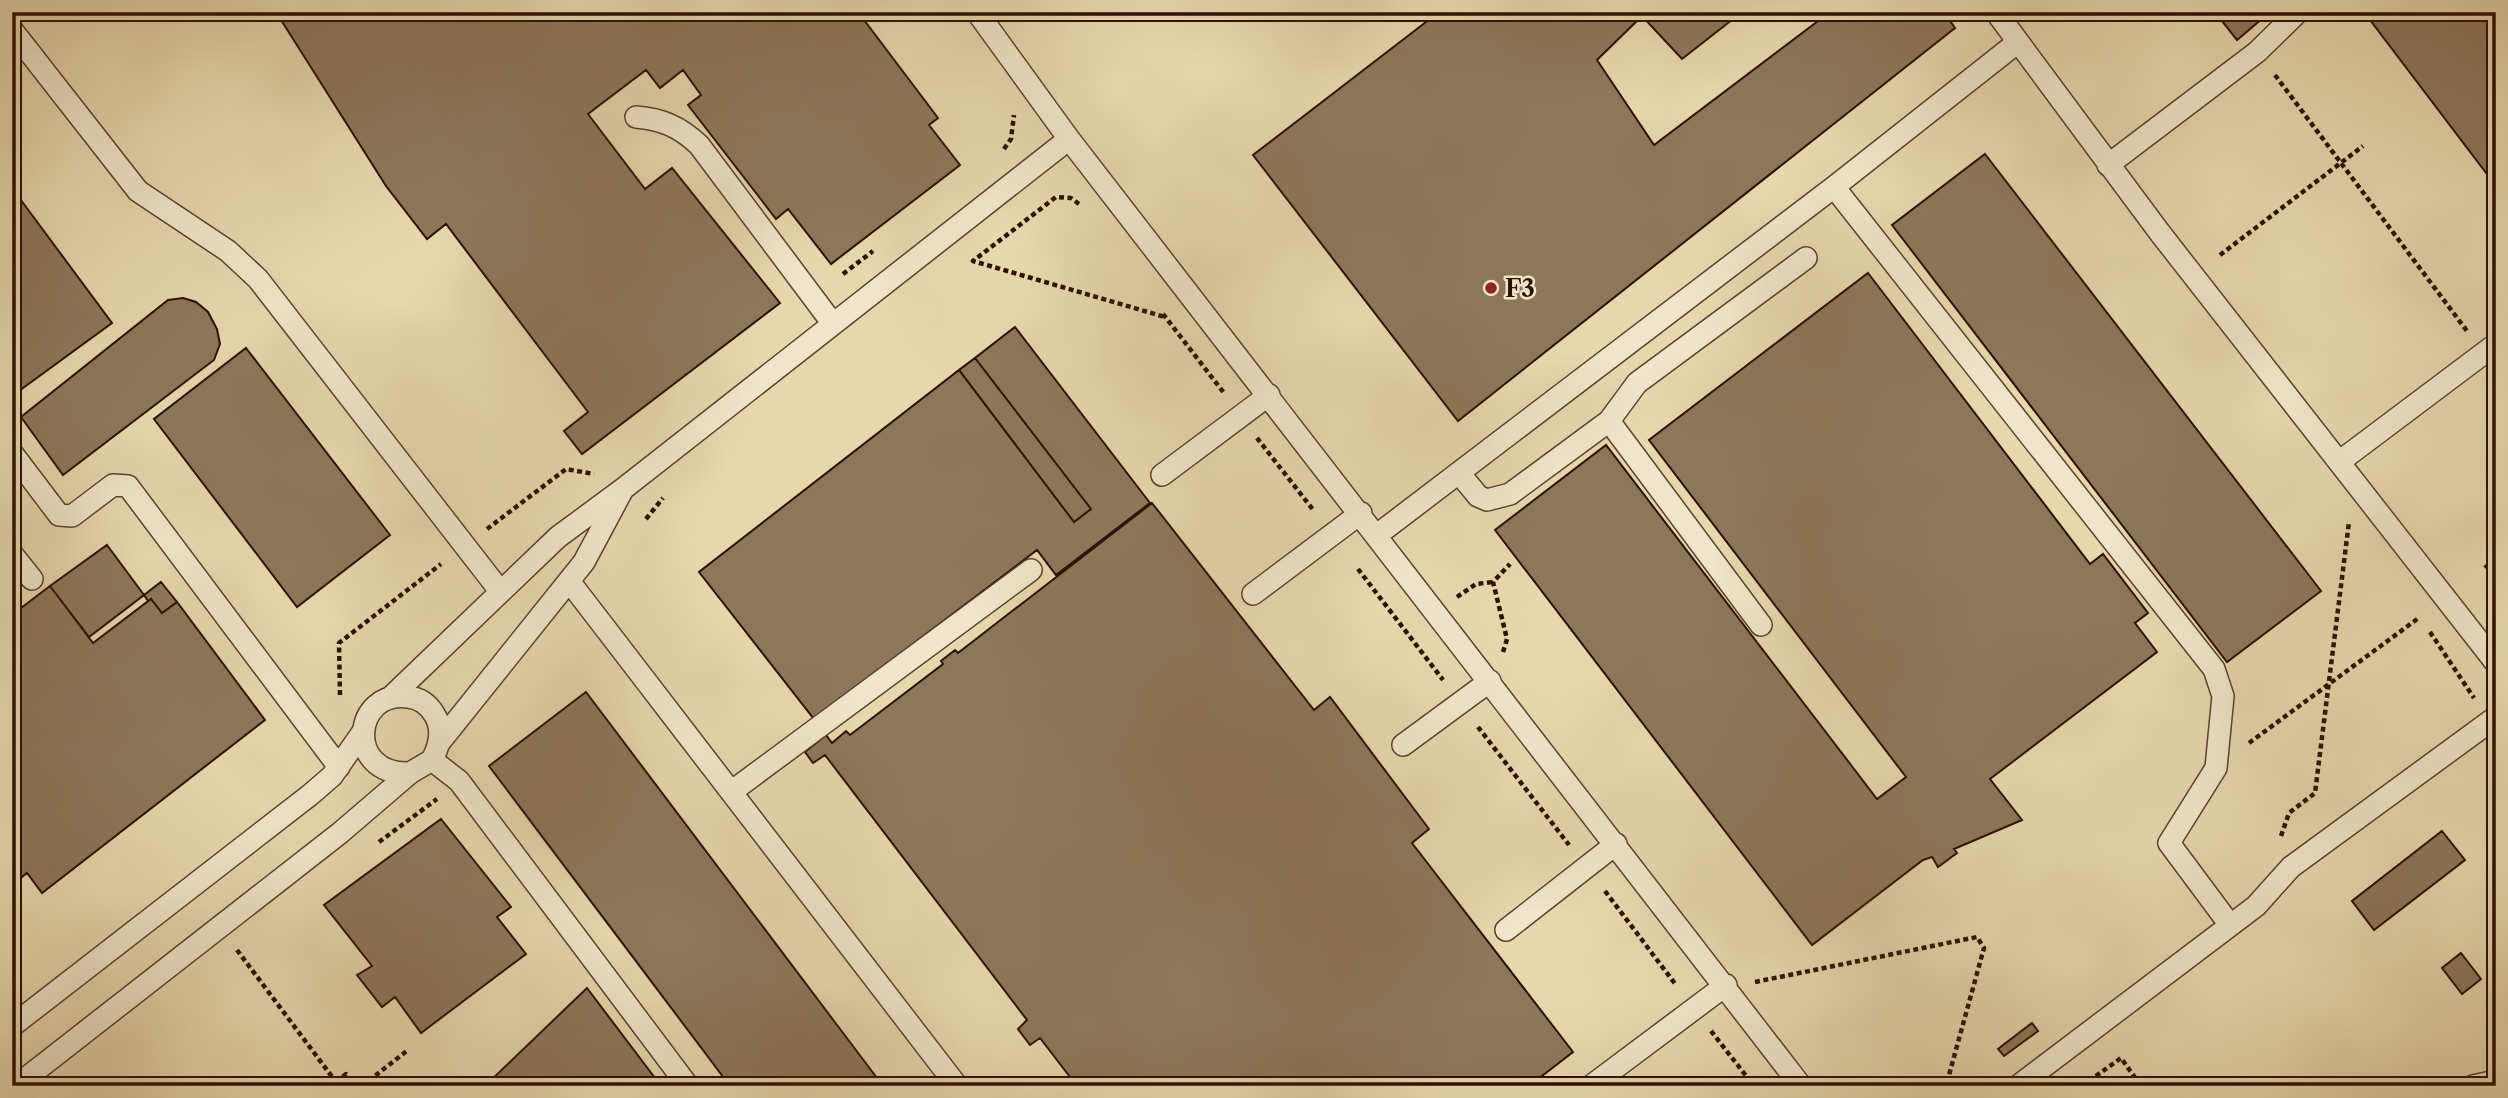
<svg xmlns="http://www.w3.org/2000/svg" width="2508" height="1098" viewBox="0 0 2508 1098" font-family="'Libre Caslon Text',serif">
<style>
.building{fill:#8d775b;stroke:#2d0f02;stroke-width:2}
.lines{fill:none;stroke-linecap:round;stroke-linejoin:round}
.lane-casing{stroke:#5b412d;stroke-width:24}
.path{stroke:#2d0f02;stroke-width:4.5;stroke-dasharray:5 3.5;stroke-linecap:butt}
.lane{stroke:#efe5ca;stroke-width:21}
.poi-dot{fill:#8f2418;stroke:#efe5ca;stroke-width:2.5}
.labels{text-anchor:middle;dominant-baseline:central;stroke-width:5;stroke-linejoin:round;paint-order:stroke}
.poi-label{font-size:24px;font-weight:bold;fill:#2d0f02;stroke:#efe5ca;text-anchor:start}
</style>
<rect width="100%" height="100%" fill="#e6d7ad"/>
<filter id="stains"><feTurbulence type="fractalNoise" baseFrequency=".00286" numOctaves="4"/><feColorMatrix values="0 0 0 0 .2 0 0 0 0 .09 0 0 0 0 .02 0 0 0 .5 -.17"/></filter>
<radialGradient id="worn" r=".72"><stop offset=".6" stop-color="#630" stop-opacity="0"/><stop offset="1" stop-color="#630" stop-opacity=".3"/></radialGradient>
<path class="building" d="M276,12H858L938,118L929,125L960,165L831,264L788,209L776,219L688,105L701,95L683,70L660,88L646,70L588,114L645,189L672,168L780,303L582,454L564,431L588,412L446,224L427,239L386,186Z
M1439,12H1742L1682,59L1642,16L1597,60L1654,145L1830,12H1944L1955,28L1458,421L1253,155Z
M2215,12L2251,14L2270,12L2237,40Z
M2364,12H2496V186Z
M1985,154L2321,591L2227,662L1892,225Z
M12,188L112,323L12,396Z
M1868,273L2090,564L2103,554L2148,613L2135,623L2157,652L1990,779L2022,820L1954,849L1957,853L1938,867L1932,857L1923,860L1812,945L1495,530L1606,445L1877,799L1906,777L1649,440Z
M183,298L196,302L208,312L217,329L220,344L214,360L63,475L21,417L168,300Z
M1015,327L1150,503L1056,575L1037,550L814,719L699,572L959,370L1074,522L1091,509L975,358Z
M246,348L390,535L297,607L154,419Z
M975,358L1091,509L1074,522L959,370Z
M1152,503L1314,710L1330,697L1429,829L1412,843L1573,1052L1529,1086H1077L1040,1038L1030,1045L1018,1029L1027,1020L825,755L813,763L805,752L826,735L832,743L846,731L850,735L943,664L941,661L955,650L958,653Z
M107,545L144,595L89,637L50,586Z
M161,582L177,602L162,613L151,599L148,601L144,595Z
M50,586L93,643L151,599L162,613L177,602L265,720L42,893L27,873L12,885V615Z
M586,692L883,1086H730L489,766Z
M441,819L511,907L497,917L526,954L421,1033L395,997L382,1007L357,975L372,966L324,905Z
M2442,831L2465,860L2374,930L2352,901Z
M2461,953L2481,979L2462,994L2442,968Z
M587,988L661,1086H485Z
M2032,1023L2038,1031L2004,1056L1998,1049Z"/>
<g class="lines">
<g class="lane-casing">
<path id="lane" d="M977,12L1069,139L1801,1086
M1996,12L2160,233L2496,663
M12,30L138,191L228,251L258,279L500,591
M636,117C662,119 680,127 699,145L833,324
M2108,165L2257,52L2298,12
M1834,187L2214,669L2223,696L2216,768L2169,843L2230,925
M1609,421L1761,625
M12,453L59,515L72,516L113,485L128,486L339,767
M2339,462L2496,344
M1459,473L1478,496L1487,500L1510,494L1609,421L1637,383L1806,258
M1162,475L1269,395
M623,489L1069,139
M1377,535L1834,187L2018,42
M12,554L32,579
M569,581L957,1086
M1253,594L1361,513
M390,698L558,537L623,489L584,562L439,743
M1403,745L1490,681
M432,760L459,781L688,1086
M731,792L1031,570
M1506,930L1616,844
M12,1026L310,795L332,776L362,733
M16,1086L340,833L410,773L432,760C440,745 444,729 434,714C428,704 419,698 408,697C353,689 344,776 410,773
M1591,1086L1726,985
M2018,1086L2256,906L2291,867L2496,717
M2473,1086L2496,1081"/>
</g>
<path class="path" d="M2275,75L2467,331
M1004,149L1011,139L1014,115
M1079,204L1071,198L1056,197L973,261L1165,317
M2220,255L2363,146
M843,274L873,251
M1163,314L1224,393
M1257,438L1314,511
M646,519L663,498
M487,529L566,469L594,474
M2485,568L2496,557
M1358,569L1443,680
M1457,597L1476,584L1493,582
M2430,632L2474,698
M1503,652L1507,639L1493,582L1510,564
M340,695L339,643L441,564
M1478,727L1569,845
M2249,743L2420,617
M2281,836L2289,813L2315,793L2349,522
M379,842L437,799
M1605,891L1676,985
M237,950L339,1086
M1755,982L1977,937L1984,948L1946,1086
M1711,1031L1754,1086
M336,1082L346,1074L356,1086
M362,1086L408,1050
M2082,1086L2121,1058L2141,1086"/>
<use href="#lane" class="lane"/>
</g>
<circle class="poi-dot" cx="1491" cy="288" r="7"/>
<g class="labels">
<g class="poi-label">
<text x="1505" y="288">F3</text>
</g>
</g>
<rect width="2508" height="1098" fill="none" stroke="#e6d7ad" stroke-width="42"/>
<rect x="14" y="14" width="2480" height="1070" fill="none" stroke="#2d0f02" stroke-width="3.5"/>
<rect x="21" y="21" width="2466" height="1056" fill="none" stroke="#2d0f02" stroke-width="2"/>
<rect width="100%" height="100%" filter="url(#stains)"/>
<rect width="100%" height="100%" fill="url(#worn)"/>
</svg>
